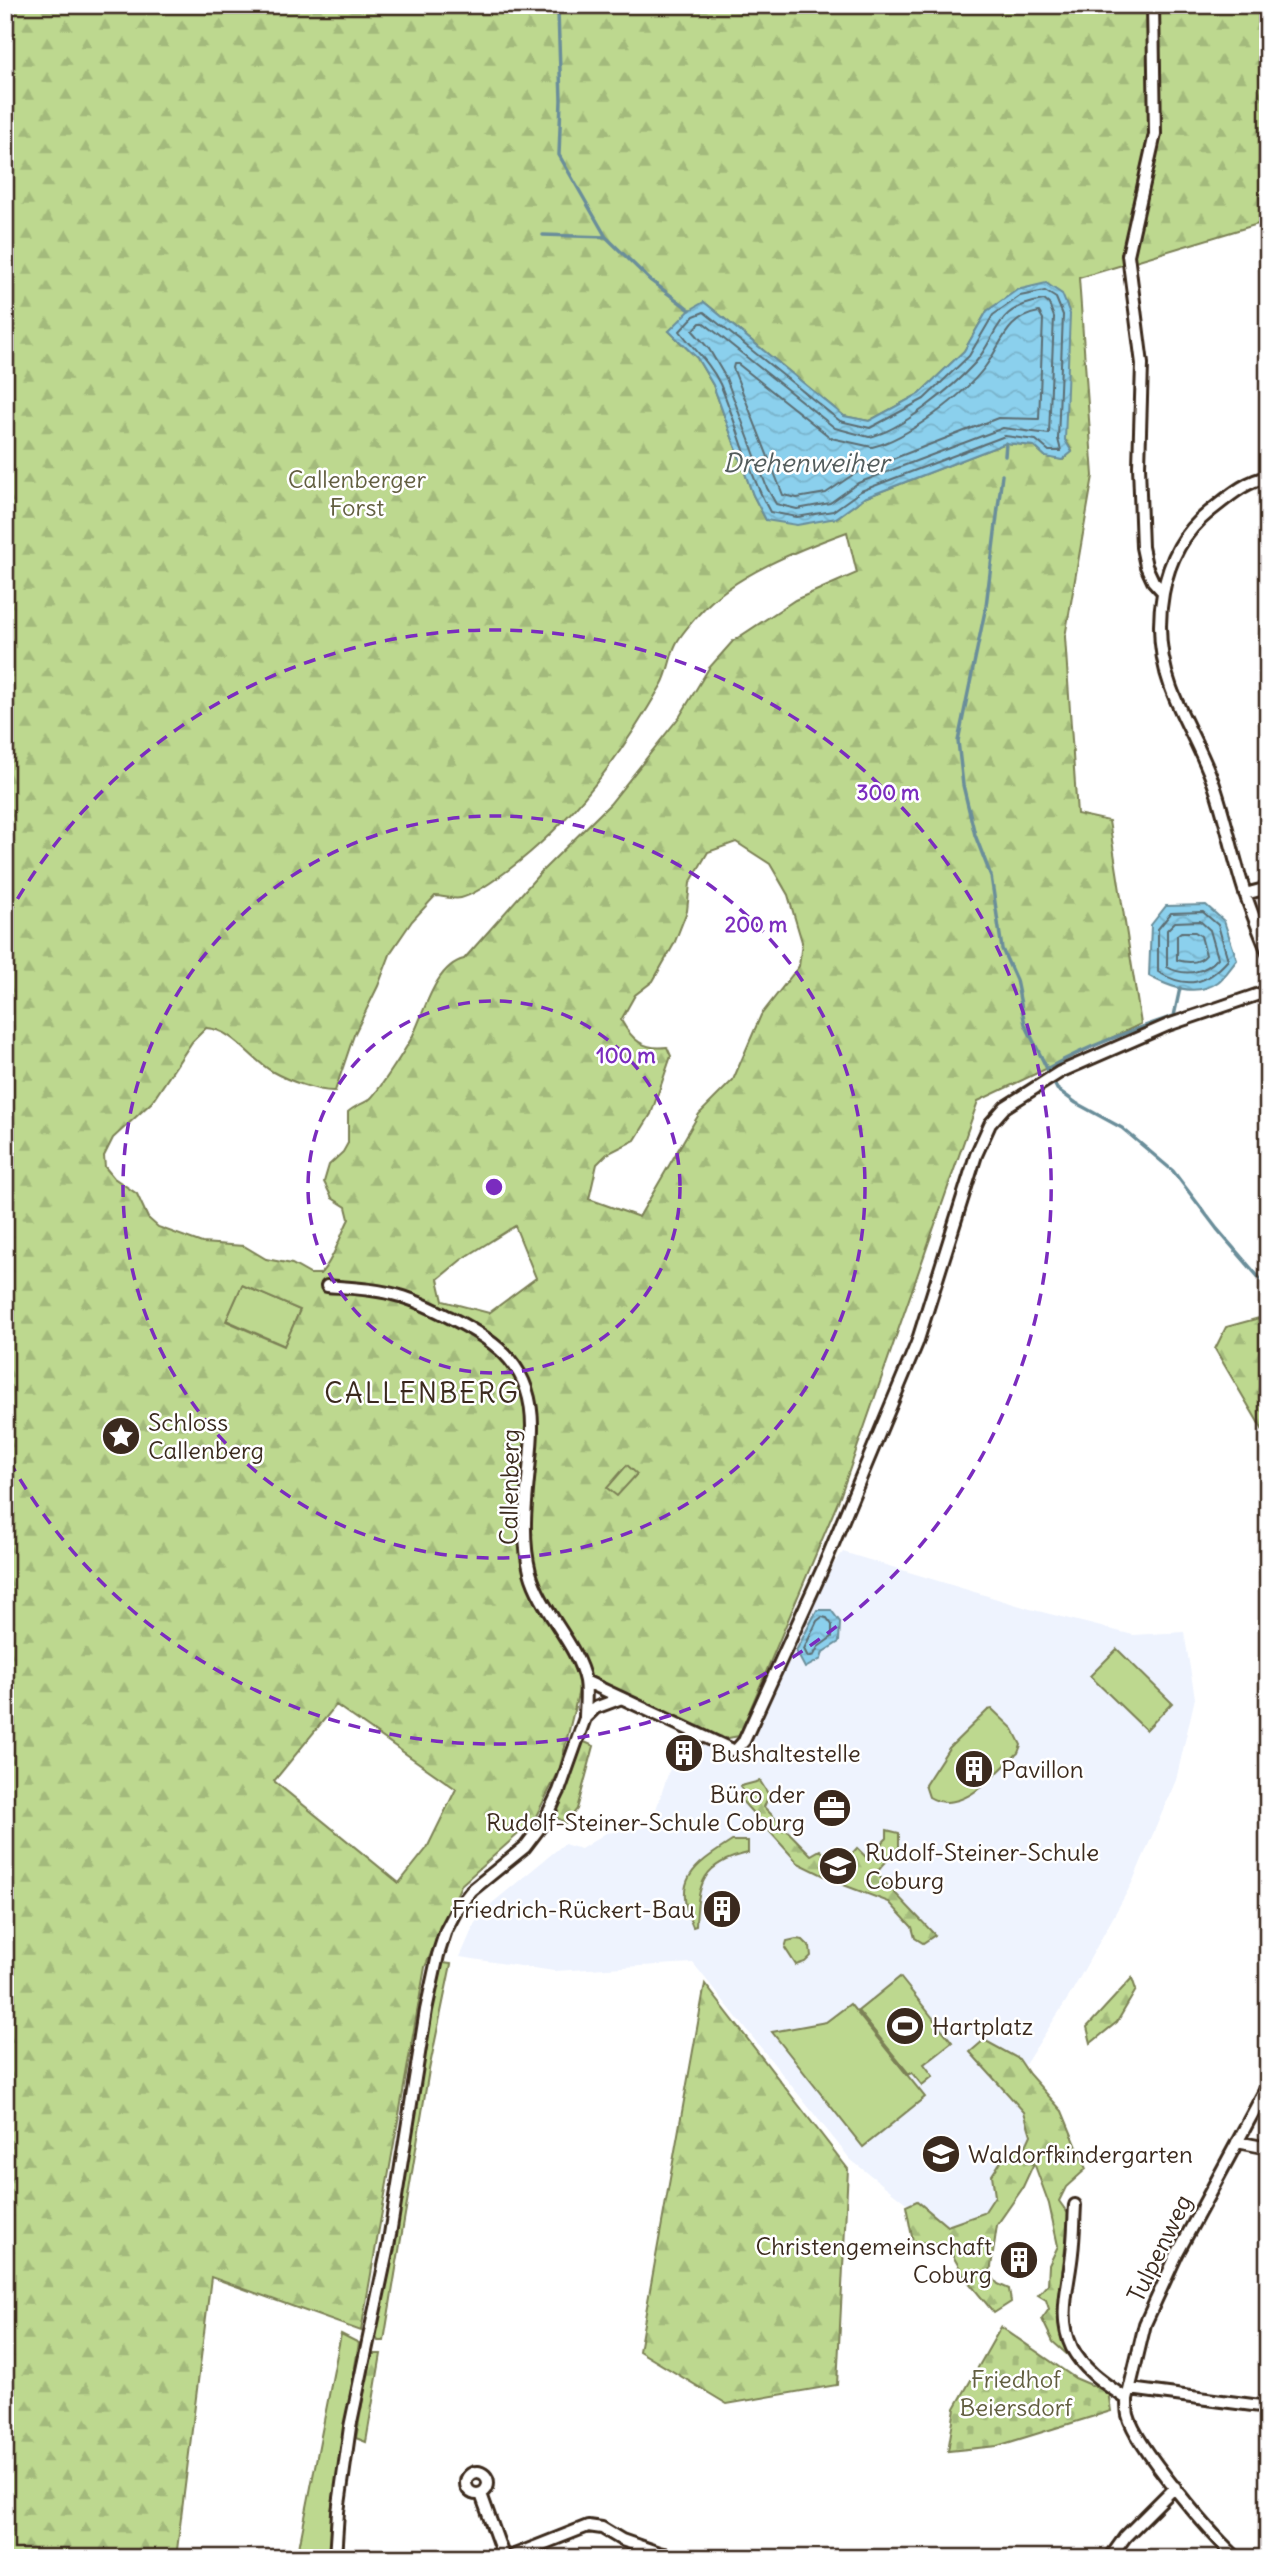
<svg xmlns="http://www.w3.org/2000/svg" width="1273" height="2563" viewBox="0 0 1273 2563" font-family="Delius,sans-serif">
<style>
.built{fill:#eef3fe}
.green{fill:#bdd88f;stroke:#7c8156;stroke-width:2}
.forest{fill:url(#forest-firs);stroke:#7c8156;stroke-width:2;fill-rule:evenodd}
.cemetery{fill:url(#cemetery-stones);stroke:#7c8156;stroke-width:2}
.water{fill:url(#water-waves);stroke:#6b8e9a;stroke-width:2}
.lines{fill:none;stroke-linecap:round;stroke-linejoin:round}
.shore{stroke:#5b6c71;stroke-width:2}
.stream{stroke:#6b8e9a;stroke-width:3.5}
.minor-casing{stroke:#3b2a1e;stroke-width:16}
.minor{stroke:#fff;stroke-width:10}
.ring{fill:none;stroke:#7b2cbf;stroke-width:3.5;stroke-dasharray:12 9}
.labels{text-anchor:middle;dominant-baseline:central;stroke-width:5;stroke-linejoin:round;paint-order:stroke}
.park-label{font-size:24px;fill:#625e40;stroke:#fff}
.poi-label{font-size:24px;fill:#3b2a1e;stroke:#fff;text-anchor:start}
.street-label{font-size:24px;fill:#3b2a1e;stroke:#fff}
.water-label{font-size:26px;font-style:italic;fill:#535c5c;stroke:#fff}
.quarter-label{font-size:28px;letter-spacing:2px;fill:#3b2a1e;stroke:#fff}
.centre{fill:#7b2cbf;stroke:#fff;stroke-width:3.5}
.ring-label{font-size:21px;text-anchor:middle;font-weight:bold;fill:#7b2cbf;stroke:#fff;stroke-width:5;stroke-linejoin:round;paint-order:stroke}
</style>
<defs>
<pattern id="forest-firs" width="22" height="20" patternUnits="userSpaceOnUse" patternTransform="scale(1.75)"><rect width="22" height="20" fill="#bdd88f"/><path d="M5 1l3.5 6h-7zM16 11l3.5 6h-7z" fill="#a3ba7b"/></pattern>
<pattern id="cemetery-stones" width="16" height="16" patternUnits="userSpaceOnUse" patternTransform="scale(1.75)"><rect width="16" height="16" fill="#bdd88f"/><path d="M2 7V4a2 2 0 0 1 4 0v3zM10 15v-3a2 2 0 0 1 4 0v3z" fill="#a3ba7b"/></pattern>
<pattern id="water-waves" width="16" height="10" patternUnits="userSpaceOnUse" patternTransform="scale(1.75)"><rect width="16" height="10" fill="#8bd0ed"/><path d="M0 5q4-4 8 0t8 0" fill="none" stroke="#79b3cb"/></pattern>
</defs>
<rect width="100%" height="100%" fill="#fff"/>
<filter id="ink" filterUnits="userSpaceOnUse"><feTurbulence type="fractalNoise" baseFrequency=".0143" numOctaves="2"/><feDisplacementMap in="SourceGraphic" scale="14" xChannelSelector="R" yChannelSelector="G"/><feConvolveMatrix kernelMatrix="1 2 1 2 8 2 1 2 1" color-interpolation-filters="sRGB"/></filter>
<g filter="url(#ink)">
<path class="built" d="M843,1552L1030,1609L1133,1635L1184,1632L1195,1698L1176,1780L1132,1883L1070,1995L1006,2094L1024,2112L1031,2135L1016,2168L964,2248L851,2160L693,1963L554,1971L460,1957L475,1923L491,1904L564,1844L581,1849L606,1833L650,1827L681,1736L740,1761L754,1737L824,1577Z"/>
<path class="green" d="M242,1285L300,1310L285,1346L226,1320Z
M1117,1649L1172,1703L1146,1730L1090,1676Z
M992,1709L1013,1729L1021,1745L1018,1753C995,1773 962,1817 929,1797L925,1785L949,1748L988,1710Z
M732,1841H748V1853C702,1863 698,1883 696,1926L693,1927C671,1879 695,1865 732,1841Z
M796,1939L803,1940L810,1947L811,1956L805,1962L796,1965L785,1948L787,1941Z
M443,1963L451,1964L429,2070L384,2341H378L374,2333L382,2307L431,2016Z
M900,1977L952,2042L924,2064L933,2076L922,2085L912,2073L909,2074L858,2011Z
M850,2004L925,2097L863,2147L772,2032L826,2022Z
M341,2334L359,2343L337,2472L330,2558H297Z"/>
<path class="forest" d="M5,5H1268V221L1079,278L1093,476L1065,637L1077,814L1109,821L1141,1024L978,1101L840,1497L739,1736L723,1739L597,1683L579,1690L559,1771L534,1820L461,1885L425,1967L361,2331L211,2277L176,2558H5ZM704,302L844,416L869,421L919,394L964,351L987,311L1072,451L1063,460L1046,457L1034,446L1006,443L864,498L836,518L766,520L753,495L713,385L697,358L669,331ZM847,532L857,573L795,600L733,641L709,668L680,716L610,804L541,872L464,959C434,966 424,1015 411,1039C405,1050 380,1089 371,1098C365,1104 355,1105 348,1112V1143L343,1152L329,1165L324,1182L332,1198L346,1207L349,1219C340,1236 333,1261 320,1274H310L292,1264L266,1259L244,1246L202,1243L158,1227L148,1218L137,1194L114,1178L105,1167L104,1156L113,1138L152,1102L192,1042L206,1028C233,1029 251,1060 273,1072C287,1080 319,1092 335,1091L354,1035L378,986L391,952L412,921L435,896C443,896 454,900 461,898C475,895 496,879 507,871C574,821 621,755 662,684C669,671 670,656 676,644C681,634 691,623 699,614C732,576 800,549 847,532ZM736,842L770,864L788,895L802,942L799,966L761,1015L733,1080L699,1114L639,1217L589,1199L597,1164L607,1154L635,1140L651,1114L671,1056L667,1047C643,1050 632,1040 621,1020L635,995L653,981L674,944L687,911L690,883L708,852ZM515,1226L536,1278L489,1313L443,1301L438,1279L461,1260ZM242,1285L300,1310L284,1346L226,1321ZM336,1705L456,1789L427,1848L399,1883L274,1781Z
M1263,1317L1268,1326V1439L1215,1349L1226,1327Z
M582,1741L594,1746L577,1809L566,1823L556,1817Z
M760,1781L769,1795L764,1807L811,1855L820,1850L840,1867L857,1848L867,1858L887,1838V1830L899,1833V1847L876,1873L935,1935L923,1943L915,1938L912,1927L889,1902L841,1884L798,1863L742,1801L741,1786Z
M1132,1978L1136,1990L1117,2022L1091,2043L1087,2027Z
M705,1984L848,2169L837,2385L727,2404L639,2351Z
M984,2040L1019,2059L1029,2074L1062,2111L1086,2169L1066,2187L1059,2201L1069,2215L1059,2300L1070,2357L1053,2342L1042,2319L1049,2309L1046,2300L1038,2295L1048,2284L1049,2265L1058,2246L1049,2204L1034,2163L1022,2189L997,2225L990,2274L998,2284L1009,2289L1011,2302L994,2313L966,2279L946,2244L913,2242L906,2206L917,2201L947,2226L984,2213L995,2196L992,2175L1009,2149L1025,2148L1031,2135L1024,2112L970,2052Z
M371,2354H381L366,2442L356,2438Z"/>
<path class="cemetery" d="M627,1465L637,1474L617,1496L607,1488Z
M1001,2327L1075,2378L1108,2392L1111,2411L997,2446L948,2451L955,2408Z"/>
<path class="water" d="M1046,283L1062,294L1070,314L1065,440L1072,452L1062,460L1046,457L1034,446L1006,443L864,498L836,518L797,525L766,520L753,495L713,385L697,358L669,331L690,310L704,302L844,416L869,421L919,394L964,351L987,311L1017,290Z
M1206,905L1224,921L1237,960C1231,967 1225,977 1218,982C1197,997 1169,987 1149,976L1151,925L1166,906Z
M817,1610H831L840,1622L839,1642L823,1652L821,1659L805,1668L796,1651Z"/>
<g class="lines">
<path class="shore" d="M1045,291L1056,298L1063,315L1058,439L1061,451H1049L1036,440L1005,436L861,491L833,511L797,517L770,512C748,472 738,426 720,384C709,361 694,350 680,331L694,316L704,312L840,421L870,428L924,399L969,356L993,315L1020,296Z
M1044,300L1049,304L1054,317L1049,434L1003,428L858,483L830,503L797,509L776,504L767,488L726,378L709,349L693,331L700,323H704L835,428L869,437C901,431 953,387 975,363C1000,333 994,307 1044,300Z
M1039,312L1043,319L1039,419L998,418L854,474L826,493L797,498L783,495L733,368L734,364H738L831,438L872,447C907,439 964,395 985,367C1003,343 1005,318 1039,312Z
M1203,912L1218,925L1228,960C1206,985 1187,989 1158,972V929L1171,913Z
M1200,921L1210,930L1218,958C1205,973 1185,977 1167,967V930L1175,922Z
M1195,932L1201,936L1206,955C1199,964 1188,963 1177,960V935L1181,932Z
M822,1617L827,1618L832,1625V1637L818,1647L814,1655L808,1657L804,1649L817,1621Z"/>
<path class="stream" d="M562,5L558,12L561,100L559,155L606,237L650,280L690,310
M543,235L606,237
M1005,456L1006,443
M1002,475L986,606L958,741L963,785L975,835L991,876L1002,949L1016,980L1025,1024L1057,1089L1076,1103L1122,1128L1173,1171L1217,1229L1268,1288
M1048,1068C1088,1046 1130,1031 1174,1016L1180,988"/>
<g class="minor-casing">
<path id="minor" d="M1153,5L1155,134L1128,255L1142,364L1139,466L1142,547L1146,566L1153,581L1163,592
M1268,477C1245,481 1227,498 1209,512C1158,553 1150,629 1171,688C1184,723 1205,755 1216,791C1227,825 1234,860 1245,893C1252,914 1260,933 1268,953
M1245,894L1268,888
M327,1286C351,1288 377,1289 400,1296C418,1301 433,1309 449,1317C499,1342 533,1368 532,1429C531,1475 518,1526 530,1572C540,1610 577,1643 585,1681C587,1693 585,1707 585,1718
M585,1681L735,1751L744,1741L823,1568L917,1343L976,1155L990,1124L1005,1107L1060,1072L1168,1025L1268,991
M1237,2142L1268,2148
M1075,2205C1074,2221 1074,2237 1072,2253C1069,2285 1057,2317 1072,2348C1084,2371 1107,2385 1127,2399C1127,2404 1127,2410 1128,2415C1136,2447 1211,2534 1237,2558
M1130,2389L1268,2407
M1127,2399L1145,2324L1177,2254L1268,2085
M466 2483a11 11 0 1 1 22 0a11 11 0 1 1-22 0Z
M481,2494L504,2558
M335,2558L338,2512L350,2427L388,2247L426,2010L438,1955L446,1930L457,1909L472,1890L525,1847L544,1822L559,1791L585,1718L595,1708L619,1699
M507,2558L588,2526L602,2528L622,2540L659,2553L683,2558
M1110,2558L1125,2537L1175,2487"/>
</g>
<use href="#minor" class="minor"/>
</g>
</g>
<g class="ring">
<circle cx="494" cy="1187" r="186"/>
<circle cx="494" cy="1187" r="371"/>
<path d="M7 917A557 557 0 1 1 7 1457"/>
</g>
<defs>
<g id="sight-disc" transform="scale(2.0125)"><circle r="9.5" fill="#3b2a1e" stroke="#fff"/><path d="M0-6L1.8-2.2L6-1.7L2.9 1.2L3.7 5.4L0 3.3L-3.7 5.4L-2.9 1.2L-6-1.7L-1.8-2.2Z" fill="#fff"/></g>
<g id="building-disc" transform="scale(2.0125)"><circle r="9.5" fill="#3b2a1e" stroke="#fff"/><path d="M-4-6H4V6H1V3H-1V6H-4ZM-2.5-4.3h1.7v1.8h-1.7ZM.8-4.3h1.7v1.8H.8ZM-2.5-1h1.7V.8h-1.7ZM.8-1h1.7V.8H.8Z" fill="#fff"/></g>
<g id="office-disc" transform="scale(2.0125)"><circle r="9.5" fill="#3b2a1e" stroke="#fff"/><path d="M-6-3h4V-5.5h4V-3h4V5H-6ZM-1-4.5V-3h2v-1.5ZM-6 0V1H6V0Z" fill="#fff"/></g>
<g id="school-disc" transform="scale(2.0125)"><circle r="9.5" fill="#3b2a1e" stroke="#fff"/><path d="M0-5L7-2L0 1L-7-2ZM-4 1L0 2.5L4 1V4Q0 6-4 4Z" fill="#fff"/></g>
<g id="stadium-disc" transform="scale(2.0125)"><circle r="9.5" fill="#3b2a1e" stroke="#fff"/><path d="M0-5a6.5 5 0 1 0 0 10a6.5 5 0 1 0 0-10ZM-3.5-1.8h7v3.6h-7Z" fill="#fff"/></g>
</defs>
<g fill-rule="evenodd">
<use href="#sight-disc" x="121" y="1436"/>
<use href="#building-disc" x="684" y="1753"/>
<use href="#building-disc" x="974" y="1769"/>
<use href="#office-disc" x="832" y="1808"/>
<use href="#school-disc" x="838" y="1866"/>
<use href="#building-disc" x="722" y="1909"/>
<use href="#stadium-disc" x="905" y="2026"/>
<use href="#school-disc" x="941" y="2154"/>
<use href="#building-disc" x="1019" y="2260"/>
</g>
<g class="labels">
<g class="park-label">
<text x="357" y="479">Callenberger<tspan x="357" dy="28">Forst</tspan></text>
<text x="1016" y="2379">Friedhof<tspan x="1016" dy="28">Beiersdorf</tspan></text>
</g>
<g class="poi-label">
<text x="148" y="1422">Schloss<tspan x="148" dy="28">Callenberg</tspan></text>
<text x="711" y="1753">Bushaltestelle</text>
<text x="1001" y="1769">Pavillon</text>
<text x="805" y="1794" text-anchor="end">Büro der<tspan x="805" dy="28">Rudolf-Steiner-Schule Coburg</tspan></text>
<text x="865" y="1852">Rudolf-Steiner-Schule<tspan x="865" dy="28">Coburg</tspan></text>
<text x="695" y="1909" text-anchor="end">Friedrich-Rückert-Bau</text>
<text x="932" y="2026">Hartplatz</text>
<text x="968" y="2154">Waldorfkindergarten</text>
<text x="992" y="2246" text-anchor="end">Christengemeinschaft<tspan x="992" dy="28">Coburg</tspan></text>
</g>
<g class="street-label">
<text transform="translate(509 1487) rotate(-89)">Callenberg</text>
<text transform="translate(1159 2248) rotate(-64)">Tulpenweg</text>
</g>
<g class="water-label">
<text x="806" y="462">Drehenweiher</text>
</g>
<g class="quarter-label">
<text x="422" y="1393">CALLENBERG</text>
</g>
</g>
<circle cx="494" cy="1187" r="10" class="centre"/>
<g class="ring-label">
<text x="888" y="800">300 m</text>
<text x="756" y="932">200 m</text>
<text x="626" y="1063">100 m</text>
</g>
<rect width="1273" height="2563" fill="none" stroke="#fff" stroke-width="28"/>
<rect x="14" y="14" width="1245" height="2535" fill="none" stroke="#3b2a1e" stroke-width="2.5" filter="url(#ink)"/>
</svg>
